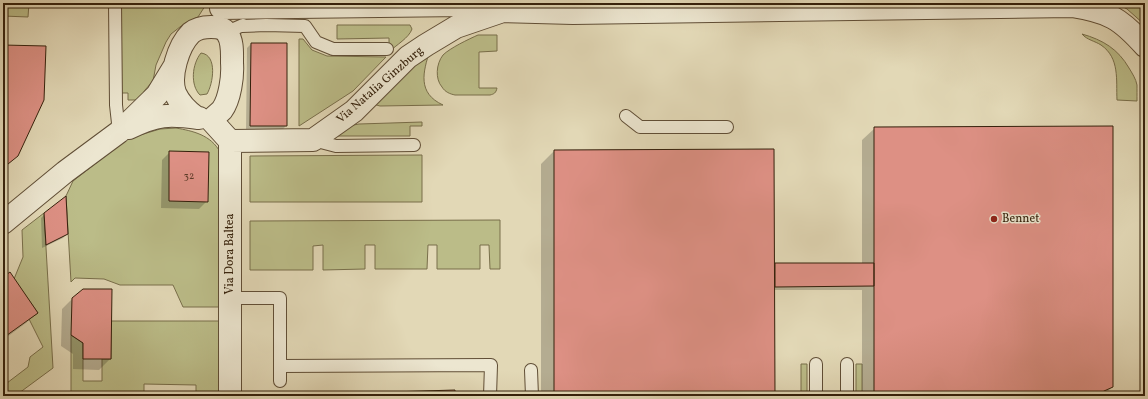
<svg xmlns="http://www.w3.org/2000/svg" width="1148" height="399" viewBox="0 0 1148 399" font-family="Vollkorn,serif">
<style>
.green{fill:#bbbc88;stroke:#786e4a}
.shadow{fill:#0003}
.building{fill:#dd9084;stroke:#34200b}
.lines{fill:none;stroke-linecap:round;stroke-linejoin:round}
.lane-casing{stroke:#604e36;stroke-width:14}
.street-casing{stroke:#604e36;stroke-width:24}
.lane{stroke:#ece6d0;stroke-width:12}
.street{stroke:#ece6d0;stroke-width:22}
.poi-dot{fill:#8f2418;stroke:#ece6d0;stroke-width:1.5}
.labels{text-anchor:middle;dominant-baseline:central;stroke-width:3;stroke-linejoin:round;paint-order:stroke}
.number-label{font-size:10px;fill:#5e3c29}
.street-label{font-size:12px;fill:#34200b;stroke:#ece6d0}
.poi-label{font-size:12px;fill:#34200b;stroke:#ece6d0;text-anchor:start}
</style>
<rect width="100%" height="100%" fill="#e2d8b6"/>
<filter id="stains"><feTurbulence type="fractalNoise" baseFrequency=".005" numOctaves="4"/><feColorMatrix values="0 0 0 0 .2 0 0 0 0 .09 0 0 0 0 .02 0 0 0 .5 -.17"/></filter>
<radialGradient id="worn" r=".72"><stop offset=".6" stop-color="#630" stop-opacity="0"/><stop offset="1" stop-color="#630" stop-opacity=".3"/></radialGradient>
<path class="green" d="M3,3H29L28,17L3,16Z
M119,3H207L198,17L185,23L171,34L166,42L156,65L153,81L145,90L139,100H128V93H120Z
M1116,3H1145V25L1127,9Z
M337,25H410L412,29C409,38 396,45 389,52V38L337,39Z
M1082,34C1103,40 1118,49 1129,68C1132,73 1136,79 1137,85C1137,90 1137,95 1137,101L1117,100C1116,80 1120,58 1101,45C1095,41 1087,40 1082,34Z
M478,35H497V51L479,52V88H497C496,93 494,94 490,95H455C450,94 445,92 442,87C435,79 436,64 443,55C450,48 469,39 478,35Z
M299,39H303L312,50L327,56L386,57L353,91L299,126Z
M430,50C423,72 417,93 443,105L380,106L373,104Z
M201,53C218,55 213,84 207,94L200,95C190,85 192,64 201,53Z
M422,122V126H410V136H338L337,135L348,126L359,124Z
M176,128C193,131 211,135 220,152L221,307H183L173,285H120L104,279L75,278L71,282L66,196L73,181L127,139L160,129Z
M422,155V202H250V156Z
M44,213L53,368L15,396H3V386L28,367L30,357L43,347L29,319L38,313L14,279L23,257L22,230Z
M500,220V269H490L489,245H480V269H437V245H428L427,269H375V245H365V269L323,270V245L313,246V270H250V221Z
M111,321H221L224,396H196V385L144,384V396H71V335L83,343V381H102V359H111Z
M801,364H807V396H801Z
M856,364H862V396H856Z"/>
<path class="shadow" d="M251,44H286V126L282,130H246L247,48Z
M3,46L18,155L3,169Z
M875,128L1112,387L1103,396H862V290H774V396H541V164L554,151L774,265L775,264H862V140Z
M170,152L207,201L199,209L161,208L162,160Z
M45,214L67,234L63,238L42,248L41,218Z
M3,278L37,313L26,323L3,340Z
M73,298L110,359L99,370L73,369V354L61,346L62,309Z"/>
<path class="building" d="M251,43H287V126H250Z
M3,45L46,46L44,100L18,156L3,168V93L6,88V76H3Z
M1113,126V387L1104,391L1097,396H874V127Z
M774,149L775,396H554V150Z
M169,151L209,152L208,202L169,201Z
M66,196L68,234L46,245L44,213Z
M775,263H874V286L775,287Z
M10,272L38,313L3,338V277Z
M83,289H112L111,359H83V343L71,335L72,298Z
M455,390V396H294V395Z"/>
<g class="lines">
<g class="lane-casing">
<path id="lane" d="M115,3L116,105L119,132
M227,32L243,25L242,26L266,25L305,26L316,42L333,49H387
M626,116L640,127H727
M313,140L336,146L414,145
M230,298H280V366L491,365L490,396
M816,364V396
M847,364V396
M280,366V381
M531,370L532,396"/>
</g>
<g class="street-casing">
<path id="street" d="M221,8L463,5L503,11L573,13L1072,6C1109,12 1120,18 1145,46
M197,118C187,111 180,104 175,93C169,76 178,46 191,33C197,28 203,27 211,27C217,27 223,27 227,33C233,41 232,53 232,63C233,76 230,99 222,110C219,113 214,117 211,120
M211,120L230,141V396
M129,128C157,114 169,114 199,118
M230,141L313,140L354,111L408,57L426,45L456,27L500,12
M3,223L65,172L119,132L157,95L174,67"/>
</g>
<use href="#lane" class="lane"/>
<use href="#street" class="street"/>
</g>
<circle class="poi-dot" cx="994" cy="219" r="4"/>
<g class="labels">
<g class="number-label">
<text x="189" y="176">32</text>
</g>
<g class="street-label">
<text transform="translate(380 85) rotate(-41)">Via Natalia Ginzburg</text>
<text transform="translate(230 254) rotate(-90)">Via Dora Baltea</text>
</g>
<g class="poi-label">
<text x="1002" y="219">Bennet</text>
</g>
</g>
<rect width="1148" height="399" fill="none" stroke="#e2d8b6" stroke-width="16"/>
<rect x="4" y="4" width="1140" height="391" fill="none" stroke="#34200b" stroke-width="2"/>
<rect x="8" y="8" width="1132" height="383" fill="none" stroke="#34200b"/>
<rect width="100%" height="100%" filter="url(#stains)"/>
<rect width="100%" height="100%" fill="url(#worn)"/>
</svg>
